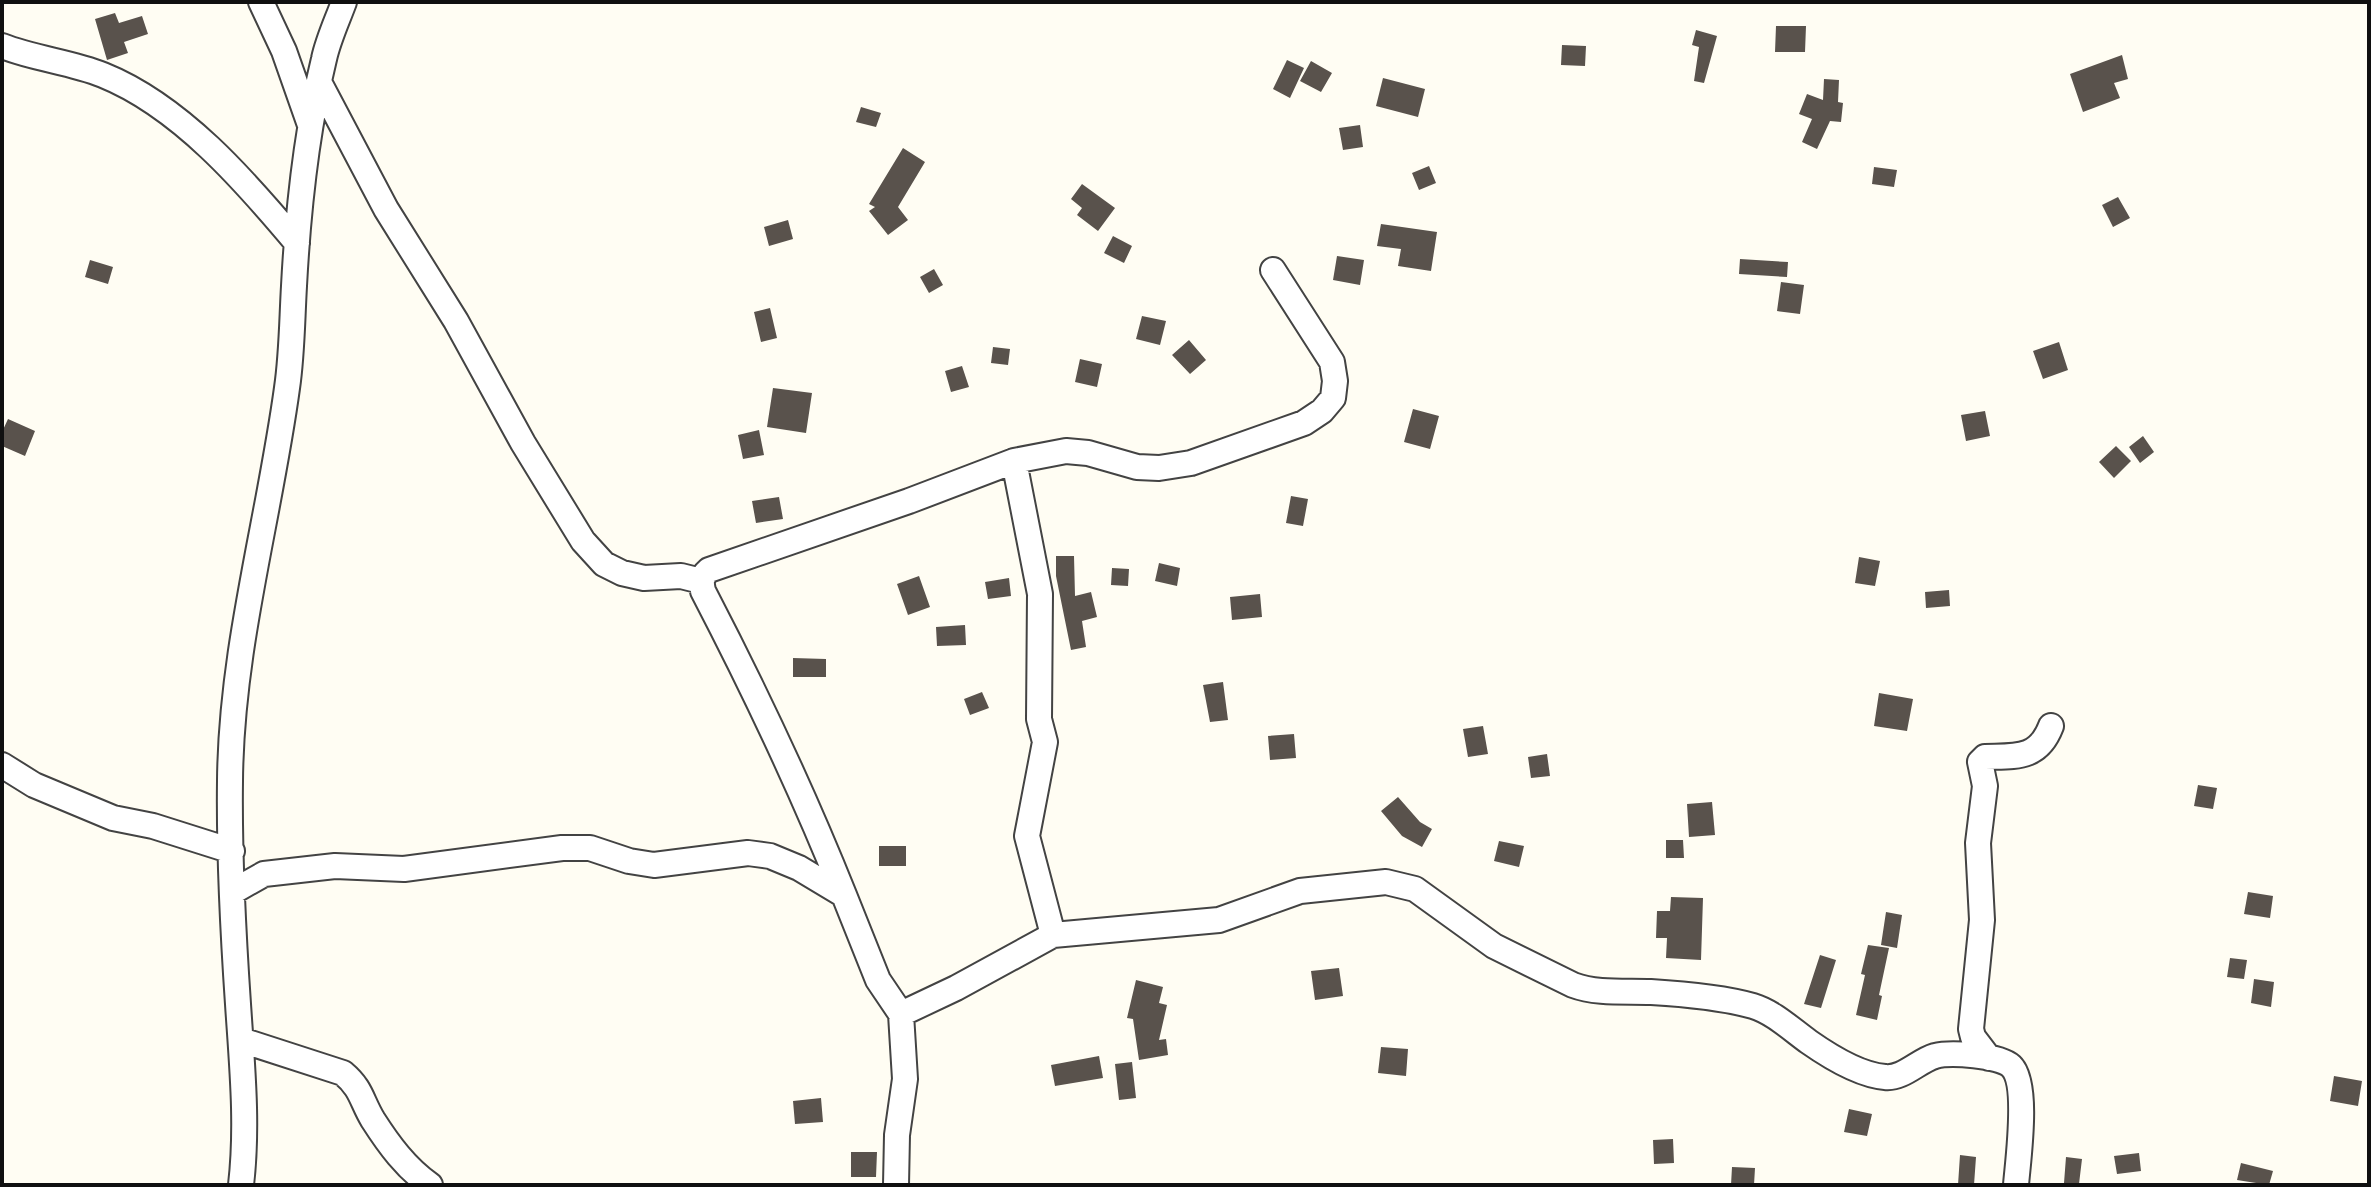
<svg xmlns="http://www.w3.org/2000/svg" width="2371" height="1187" viewBox="0 0 2371 1187" font-family="Bitter,serif">
<style>
.building{fill:#59524c}
.lines{fill:none;stroke-linecap:round;stroke-linejoin:round}
.minor-casing{stroke:#434343;stroke-width:28}
.minor{stroke:#fff;stroke-width:24}
</style>
<rect width="100%" height="100%" fill="#fffdf3"/>
<path class="building" d="M115,13L119,23L142,16L148,34L124,42L128,53L107,60L95,19Z
M1776,26H1806L1805,52H1775Z
M1696,30L1717,36L1704,83L1694,81L1699,47L1692,45Z
M1562,45L1586,46L1585,66L1561,65Z
M2122,55L2128,79L2114,83L2120,98L2083,112L2070,74Z
M1287,60L1304,68L1290,98L1273,89Z
M1311,61L1332,73L1321,92L1300,81Z
M1383,78L1425,89L1418,117L1376,106Z
M1824,79L1839,80L1838,102L1843,103L1841,122L1830,121L1817,149L1802,142L1812,119L1799,114L1807,94L1823,100Z
M861,107L881,113L876,127L856,122Z
M1360,125L1363,147L1343,150L1339,128Z
M903,148L925,162L898,207L908,220L888,235L869,211L875,207L869,204Z
M1429,166L1436,183L1419,190L1412,173Z
M1874,167L1897,170L1894,187L1872,184Z
M1082,184L1115,208L1098,231L1077,215L1082,208L1071,199Z
M2118,197L2130,218L2113,227L2102,205Z
M788,220L793,239L769,246L764,227Z
M1381,224L1437,232L1431,271L1398,266L1401,249L1377,246Z
M1113,236L1132,246L1124,263L1104,253Z
M1337,256L1364,260L1360,285L1333,280Z
M1740,259L1788,262L1787,277L1739,274Z
M90,260L113,267L108,284L85,277Z
M934,269L943,285L929,293L920,277Z
M1781,282L1804,285L1800,314L1777,311Z
M770,308L777,338L761,342L754,312Z
M1142,316L1166,321L1160,345L1136,339Z
M1189,340L1206,360L1190,374L1172,355Z
M2059,342L2068,370L2043,379L2033,351Z
M993,347L1010,349L1008,365L991,363Z
M1080,359L1102,364L1097,387L1075,382Z
M962,366L969,387L951,392L945,371Z
M773,388L812,393L806,433L767,427Z
M1413,409L1439,416L1430,449L1404,442Z
M1985,411L1990,436L1966,441L1961,415Z
M8,419L35,431L25,456L2,446V432Z
M759,430L764,455L743,459L738,435Z
M2143,436L2154,452L2140,463L2129,447Z
M2116,446L2131,461L2114,478L2099,462Z
M1291,496L1308,499L1303,526L1286,523Z
M779,497L783,519L756,523L752,501Z
M1056,556H1074L1075,596L1091,592L1097,617L1082,621L1086,647L1071,650L1056,576Z
M1859,557L1880,561L1875,586L1855,583Z
M1159,563L1180,568L1177,586L1155,581Z
M1112,568L1129,569L1128,586L1111,585Z
M919,576L930,607L908,615L897,584Z
M1009,578L1011,596L988,599L985,582Z
M1949,590L1950,606L1926,608L1925,592Z
M1260,594L1262,617L1232,620L1230,597Z
M965,625L966,645L937,646L936,627Z
M793,658L826,659V677H793Z
M1223,682L1228,720L1210,722L1203,685Z
M982,692L989,708L970,715L964,699Z
M1879,693L1913,699L1907,731L1874,726Z
M1483,726L1488,754L1468,757L1463,729Z
M1294,734L1296,758L1270,760L1268,736Z
M1547,754L1550,776L1531,778L1528,757Z
M2198,785L2217,788L2213,809L2194,806Z
M1398,797L1420,822L1432,829L1422,847L1402,836L1381,811Z
M1712,802L1715,835L1689,837L1687,804Z
M1666,840H1683L1684,858H1666Z
M1499,841L1524,846L1519,867L1494,861Z
M879,846H906V866H879Z
M2248,892L2273,896L2270,918L2244,914Z
M1671,897L1703,898L1701,960L1666,958L1667,938H1656L1657,911H1670Z
M1886,912L1902,915L1897,948L1881,945Z
M1868,945L1889,948L1879,995L1882,996L1877,1020L1856,1015L1865,975L1861,974Z
M1820,955L1836,960L1821,1008L1804,1004Z
M2230,958L2247,960L2244,979L2227,977Z
M1339,968L1343,996L1315,1000L1311,971Z
M2254,979L2274,982L2271,1007L2251,1003Z
M1136,980L1163,987L1159,1003L1167,1005L1159,1040L1166,1039L1168,1055L1139,1060L1133,1019L1127,1018Z
M1381,1047L1408,1049L1406,1076L1378,1073Z
M1099,1056L1103,1078L1055,1086L1051,1065Z
M1132,1062L1136,1098L1119,1100L1115,1064Z
M2334,1076L2362,1081L2358,1106L2330,1101Z
M821,1098L823,1122L795,1124L793,1101Z
M1849,1109L1872,1114L1867,1136L1844,1132Z
M1673,1139L1674,1163L1654,1164L1653,1140Z
M851,1152H877L876,1177H851Z
M2139,1153L2141,1171L2117,1174L2114,1156Z
M1960,1155L1976,1157L1974,1185H1958Z
M2066,1157L2082,1159L2079,1184L2064,1183Z
M2241,1163L2273,1171L2269,1185L2237,1180Z
M1732,1167L1755,1168L1754,1185H1731Z"/>
<g class="lines">
<g class="minor-casing">
<path id="minor" d="M261,2L284,51L310,125
M2,46C35,59 71,62 103,75C180,106 245,181 297,243
M319,82L386,209L456,321L523,443L583,541L604,564L622,573L644,578L681,576L701,581
M1014,461L1040,594L1039,719L1045,742L1027,836L1053,935
M2,765L34,785L113,818L153,826L232,851
M234,891L264,874L335,866L404,869L562,848H590L629,861L654,865L748,853L770,856L799,868L844,895L878,980L901,1014L905,1079L897,1135L896,1185
M844,895C802,790 755,691 703,591C701,581 701,577 709,570L909,501L1014,461L1066,451L1088,453L1137,467L1159,468L1191,463L1304,423L1322,411L1333,398L1335,381L1332,362L1273,270
M901,1014L956,988L1053,935L1219,920L1300,891L1386,882L1415,889L1494,946L1573,985C1597,994 1625,991 1651,992C1684,994 1721,997 1753,1006C1773,1012 1791,1029 1809,1042C1829,1056 1860,1075 1885,1077C1903,1079 1918,1061 1935,1056C1950,1052 1999,1055 2011,1066C2029,1083 2018,1160 2016,1185
M241,1040L343,1073C362,1089 361,1100 373,1120C389,1145 406,1168 430,1185
M1989,1058L1973,1037L1971,1029L1982,920L1978,843L1985,786L1980,762L1985,757C2015,756 2038,760 2051,726
M241,1185C248,1125 242,1065 238,1004C233,931 229,855 230,781C231,648 269,520 287,388C292,354 292,320 294,286C298,210 306,133 324,59C328,40 337,21 344,2"/>
</g>
<use href="#minor" class="minor"/>
</g>
<rect width="2371" height="1187" fill="none" stroke="#101010" stroke-width="8"/>
</svg>
